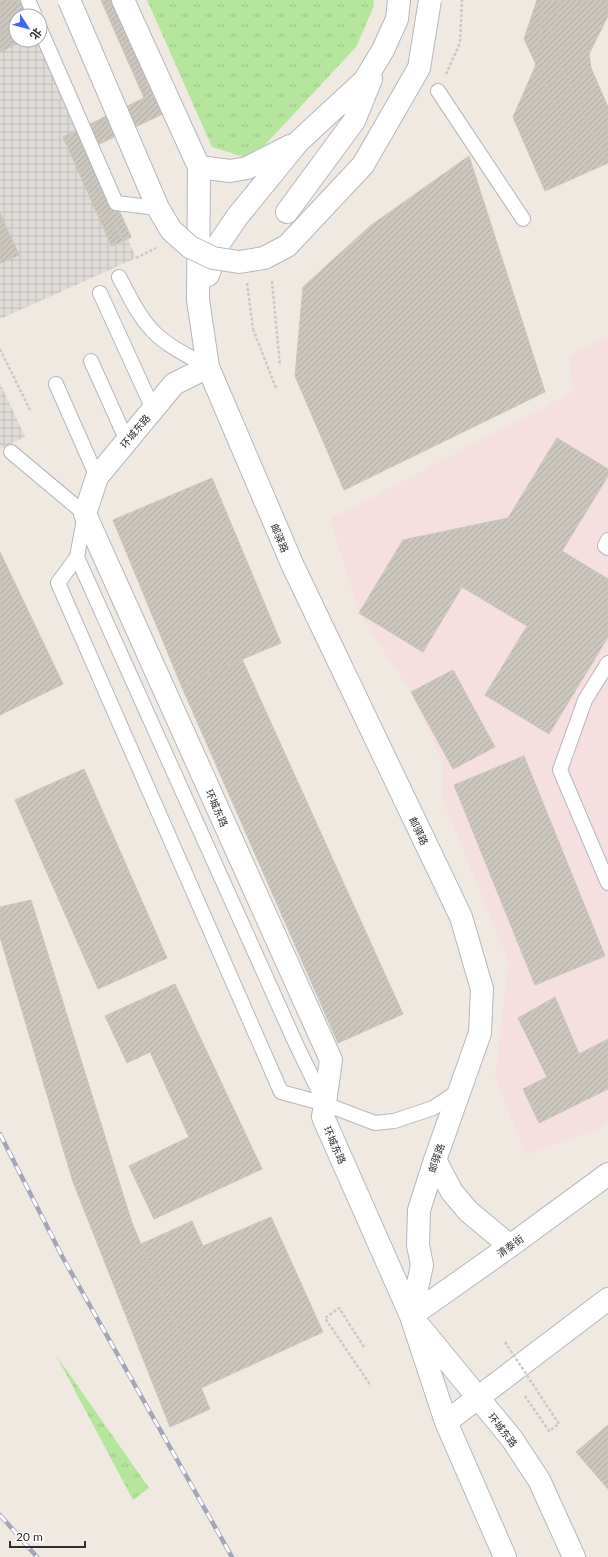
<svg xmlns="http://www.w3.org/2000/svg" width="608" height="1557" viewBox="0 0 608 1557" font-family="Lato,'Noto Sans SC',sans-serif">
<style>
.medical{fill:#f5dfe0}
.grass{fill:url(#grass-tufts)}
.plaza{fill:url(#plaza-grid)}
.building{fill:url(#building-hatch);stroke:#cbc5ba}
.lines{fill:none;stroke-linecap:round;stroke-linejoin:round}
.lane-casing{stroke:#b4b7c1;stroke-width:16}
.secondary-casing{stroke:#b4b7c1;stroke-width:24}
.path{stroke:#c9c9c9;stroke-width:2.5;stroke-dasharray:3 2;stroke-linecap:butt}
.lane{stroke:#fff;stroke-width:14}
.secondary{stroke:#fff;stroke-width:22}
.rail-casing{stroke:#a3a6b8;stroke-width:4.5}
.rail{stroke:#fff;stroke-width:3;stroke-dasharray:9;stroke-linecap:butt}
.lane-bridge-casing{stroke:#b4b7c1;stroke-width:16;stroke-linecap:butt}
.secondary-bridge-casing{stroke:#b4b7c1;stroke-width:24;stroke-linecap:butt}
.path-bridge{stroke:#c9c9c9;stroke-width:2.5;stroke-dasharray:3 2;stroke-linecap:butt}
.lane-bridge{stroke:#fff;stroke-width:14}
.secondary-bridge{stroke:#fff;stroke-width:22}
.labels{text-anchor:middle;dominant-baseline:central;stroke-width:3.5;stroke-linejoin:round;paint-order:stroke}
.street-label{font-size:10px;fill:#2e2e2e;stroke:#fff}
</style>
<defs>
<pattern id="grass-tufts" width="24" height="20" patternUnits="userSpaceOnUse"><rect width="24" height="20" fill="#b6e59e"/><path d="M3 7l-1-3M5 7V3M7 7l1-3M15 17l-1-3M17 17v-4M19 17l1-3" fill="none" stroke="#9dc588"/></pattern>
<pattern id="plaza-grid" width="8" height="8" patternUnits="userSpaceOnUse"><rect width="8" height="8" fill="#dfdcd8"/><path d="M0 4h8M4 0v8" fill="none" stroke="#c0bdba"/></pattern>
<pattern id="building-hatch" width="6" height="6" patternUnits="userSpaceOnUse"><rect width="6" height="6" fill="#cbc7bf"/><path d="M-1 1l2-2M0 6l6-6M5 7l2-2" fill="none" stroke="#afaba4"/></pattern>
</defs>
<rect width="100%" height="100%" fill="#efe9e1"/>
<path class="medical" d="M608,337V1122L600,1128L526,1155L495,1077L509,962L442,798L443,764L411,692L359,613L330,519L573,392L568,357Z"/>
<path class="grass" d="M147,0H373L374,6L356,47L263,147L244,157L212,147Z
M56,1355L149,1488L133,1500Z"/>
<path class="plaza" d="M40,34L136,258L0,319V263L19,255L0,213V52L25,40H40Z
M0,383L25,437L0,449Z"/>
<path class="building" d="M0,0H23L31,16H16V40H25L0,52Z
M101,0H125L173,109L91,148L131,237L112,246L63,137L144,98Z
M537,0H562L548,40L606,161L586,170L524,39Z
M541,0H608V16L589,54L591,68L608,107V163L545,191L513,117L535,67L543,11Z
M469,156L545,392L344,490L295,376L303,287L370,226Z
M109,188L131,237L112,246L89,196Z
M0,213L19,255L0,263Z
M557,438L608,469V476L562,551L608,579V637L549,734L485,695L527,626L462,587L423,652L359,613L403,540L508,518Z
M212,478L281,643L181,685L113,520Z
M0,552L63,684L0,715Z
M242,659L403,1014L338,1043L181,685Z
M453,670L495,747L453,769L411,692Z
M524,756L605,956L535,985L454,785Z
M84,769L167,958L98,989L15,800Z
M31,900L132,1223L210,1409L170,1427L73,1182L0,937V907Z
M175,984L262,1169L154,1219L129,1166L189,1137L150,1052L127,1063L105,1016Z
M555,997L579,1054L608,1039V1089L539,1123L523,1089L547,1077L518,1018Z
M271,1217L323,1332L201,1388L141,1244L192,1221L203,1246Z
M608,1425V1489L576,1452Z"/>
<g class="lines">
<g class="lane-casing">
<path id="lane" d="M438,91L523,219
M119,277C129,295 137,314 151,329C166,346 189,356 208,367
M100,293L153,409
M91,361L127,441
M56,384L97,477
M11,452L85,514L77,557L58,583L281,1092L325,1104L375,1123L394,1121L433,1108L460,1090
M608,540L605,546L608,548
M77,557L296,1044L325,1104
M608,663L585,700L560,770L608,883"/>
</g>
<g class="secondary-casing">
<path id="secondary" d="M123,0L199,167L198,300L208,367L293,566L461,917L482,989L480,1033L435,1160L419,1210L418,1245L422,1265L411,1316
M199,167L230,171L247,168L290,146
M287,212L354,121L371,79
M208,275L220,242L237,217L298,142L365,80L383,50L397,19L399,0
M208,367L174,384L97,477L85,514L331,1060L323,1117L411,1316L446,1422L505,1557
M435,1160L452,1192L468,1211L510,1246
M411,1316L510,1246L608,1174
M420,1327L512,1439L539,1480L574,1557
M446,1422L608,1299"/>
</g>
<path class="path" d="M446,74L460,43L462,0
M115,223L123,241
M272,281L280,366
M253,329L276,388
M0,349L31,412
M364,1347L339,1308L325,1318L371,1386"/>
<use href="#lane" class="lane"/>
<use href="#secondary" class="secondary"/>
<g class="rail-casing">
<path id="rail" d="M0,1134L63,1258L232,1557
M0,1515L37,1557"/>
</g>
<use href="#rail" class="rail"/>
<g class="lane-bridge-casing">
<path id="lane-bridge" d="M28,0L35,16
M40,29L116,203L158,208"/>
</g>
<g class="secondary-bridge-casing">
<path id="secondary-bridge" d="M69,0L158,208L171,230L190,247L213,258L239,262L264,258L287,246L363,165L419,68L430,0"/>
</g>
<path class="path-bridge" d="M136,258L156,248
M247,283L253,329
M505,1342L559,1424L549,1431L525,1396"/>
<use href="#lane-bridge" class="lane-bridge"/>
<use href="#secondary-bridge" class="secondary-bridge"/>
</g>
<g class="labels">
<g class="street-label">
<text transform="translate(135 431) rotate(-50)">环城东路</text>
<text transform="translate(280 538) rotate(67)">邮驿路</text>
<text transform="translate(217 808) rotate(66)">环城东路</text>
<text transform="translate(419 831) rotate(64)">邮驿路</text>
<text transform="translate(335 1145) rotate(66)">环城东路</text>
<text transform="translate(436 1158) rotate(-71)">邮驿路</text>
<text transform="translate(510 1246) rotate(-36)">清泰街</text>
<text transform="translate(503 1430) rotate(52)">环城东路</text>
</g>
</g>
<g transform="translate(28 28) rotate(126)"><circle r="19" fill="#ffffff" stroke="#ababab"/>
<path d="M0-3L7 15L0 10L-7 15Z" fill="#4264fb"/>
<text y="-6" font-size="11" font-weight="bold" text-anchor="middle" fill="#2e2e2e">北</text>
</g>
<path d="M10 1541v6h75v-6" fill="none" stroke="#2e2e2e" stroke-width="2"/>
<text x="16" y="1541" font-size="12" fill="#2e2e2e" stroke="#ffffff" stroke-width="3" paint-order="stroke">20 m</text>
</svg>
